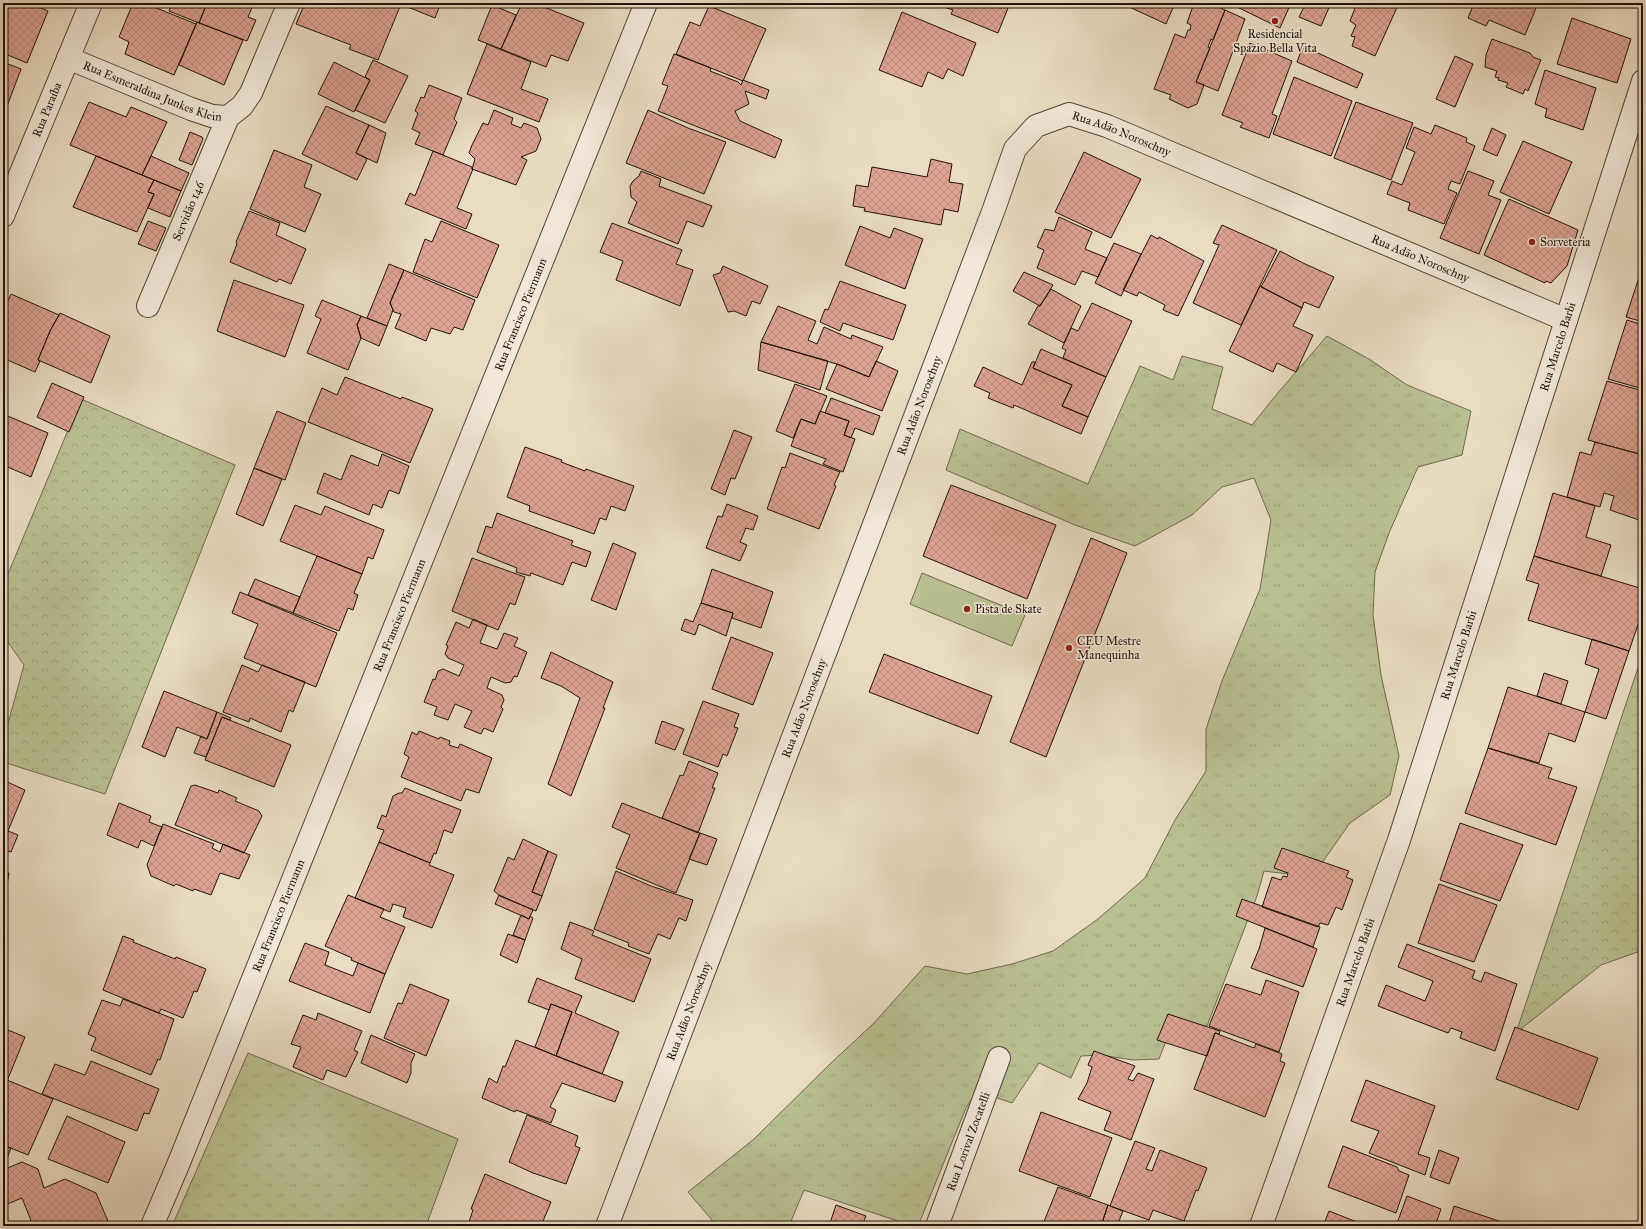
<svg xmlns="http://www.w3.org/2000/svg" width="1646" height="1229" viewBox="0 0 1646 1229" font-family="'IM FELL Great Primer',serif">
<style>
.grass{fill:#b9c092;stroke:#6e684e}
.forest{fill:url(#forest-crowns);stroke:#6e684e}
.park{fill:url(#park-tufts);stroke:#6e684e}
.building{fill:url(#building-cross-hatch);stroke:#22110a}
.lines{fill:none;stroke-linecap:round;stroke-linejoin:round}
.minor-casing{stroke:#544438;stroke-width:24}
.minor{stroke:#f1e8d8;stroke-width:22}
.poi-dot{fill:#8f2418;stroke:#f1e8d8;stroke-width:1.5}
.labels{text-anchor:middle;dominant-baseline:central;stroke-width:3;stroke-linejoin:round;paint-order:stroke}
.poi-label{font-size:12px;fill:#22110a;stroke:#f1e8d8;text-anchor:start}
.street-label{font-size:12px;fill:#22110a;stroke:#f1e8d8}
</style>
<defs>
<pattern id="forest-crowns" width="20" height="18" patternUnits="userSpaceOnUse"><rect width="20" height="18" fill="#b9c092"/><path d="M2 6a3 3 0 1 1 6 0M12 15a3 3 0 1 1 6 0" fill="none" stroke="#9fa47d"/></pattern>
<pattern id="park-tufts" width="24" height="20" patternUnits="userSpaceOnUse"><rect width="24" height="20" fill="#b9c092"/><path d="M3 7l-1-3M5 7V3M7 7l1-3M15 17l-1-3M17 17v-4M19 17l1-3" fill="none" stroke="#9fa47d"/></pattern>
<pattern id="building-cross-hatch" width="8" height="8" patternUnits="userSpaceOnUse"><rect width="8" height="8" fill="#dda393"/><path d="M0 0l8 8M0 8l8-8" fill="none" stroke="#bd8b7d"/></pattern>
</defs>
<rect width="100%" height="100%" fill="#eadcc3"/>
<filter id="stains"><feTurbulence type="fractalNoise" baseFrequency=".005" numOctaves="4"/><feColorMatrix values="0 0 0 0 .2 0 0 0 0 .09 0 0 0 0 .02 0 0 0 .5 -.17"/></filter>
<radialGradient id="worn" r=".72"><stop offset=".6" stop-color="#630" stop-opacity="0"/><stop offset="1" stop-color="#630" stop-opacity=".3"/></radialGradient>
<path class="grass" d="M922,573L1025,615L1012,646L910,604Z"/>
<path class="forest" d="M81,399L235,465L105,794L3,762V742L24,665L3,635V586Z
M1643,653V950L1601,965L1516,1033Z"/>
<path class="park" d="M1327,336L1369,359L1407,385L1471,411L1462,455L1418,467L1389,533L1375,572L1373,615L1381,675L1399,756L1390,795L1350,823L1312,877L1264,871L1257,896L1207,1026L1171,1028L1159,1059L1133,1060L1101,1055L1081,1056L1071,1078L1039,1063L1012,1103L977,1091L966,1108L918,1226H913L804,1190L789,1226H717L688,1192L754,1139L830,1064L874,1023L925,966L967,974L1012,964L1053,951L1098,919L1145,878L1175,820L1206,771V729L1222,681L1260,589L1271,520L1254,478L1222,487L1192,515L1135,546L1075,525L946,470L960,429L1088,484L1140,366L1173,380L1182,356L1223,367L1212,409L1252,425L1277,394Z
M248,1053L458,1139L426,1226H172Z"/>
<path class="building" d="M3,3H29L48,11L27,63L3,53Z
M29,3H43L40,8Z
M133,3H144L196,24L174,75L125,54L129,42L119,37Z
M172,3H207L199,23L169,11Z
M207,3H254L248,17L256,20L247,41L199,23Z
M305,3H398L401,4L378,60L349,49L351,45L296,24Z
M398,3H441L435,18Z
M522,3H534L584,23L568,61L551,55L546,67L501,49Z
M942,3H1010L998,33L951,14L953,10L941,6Z
M1126,3H1175L1166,24L1125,5Z
M1194,3H1209L1225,10L1213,40L1211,39L1208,47L1210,48L1196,82L1204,85L1197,104L1188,108L1169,99L1171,95L1154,89L1175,34L1185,38L1188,30H1190L1191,25L1187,23Z
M1229,3H1291L1280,28Z
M1306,3H1331L1321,26L1299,17Z
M1357,3H1399L1375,56L1352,46L1355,37L1351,36L1356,25L1350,21Z
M1474,3H1538L1525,35L1489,20L1486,26L1468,18Z
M492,5L516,15L501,49L478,40Z
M709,6L766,29L743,81L676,54L690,22L700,26Z
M1225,10L1245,19L1218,91L1196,82Z
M902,12L976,43L963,76L948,69L943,79L928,72L922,87L879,70Z
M1572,18L1631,39L1617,83L1557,64Z
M197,22L243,40L224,85L179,65Z
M1492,39L1530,53L1533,57L1541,60L1528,91L1525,89L1523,94L1506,87L1508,83L1498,80L1499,78L1495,77L1497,71L1485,67L1486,55Z
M1250,43L1292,61L1272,114L1277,116L1269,138L1240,127L1243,123L1222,115Z
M487,44L531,62L521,89L548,99L539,122L467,94Z
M1303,46L1363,74L1357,88L1297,62Z
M674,54L711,68L710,71L738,82L741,85L743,80L769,90L766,99L745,91L749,104L735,111L740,121L782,140L775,158L658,111L668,86L662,84Z
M1455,56L1473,64L1455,107L1436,99Z
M373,60L408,76L385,123L355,110L370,80L365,77Z
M3,62L21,69L3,117Z
M334,62L370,80L354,112L318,94Z
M1545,70L1596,88L1583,130L1545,117L1547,109L1535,104Z
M1294,77L1352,101L1331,156L1273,134Z
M429,85L462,98L454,119L457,122L443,155L415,144L420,133L412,129L418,113L415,111L421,97L424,98Z
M89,102L126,117L131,107L167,122L142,175L70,145Z
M1356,102L1413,123L1391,180L1334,158Z
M326,106L369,125L356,153L367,159L357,180L302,154Z
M494,110L513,118L511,124L521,128L524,123L537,128L541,139L536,151L521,157L527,160L516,185L472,169L475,159L469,153L472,145L483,123L488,125Z
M648,110L688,128L726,142L704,194L626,163Z
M369,125L386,133L377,163L356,153Z
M1435,125L1467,138L1466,142L1475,146L1460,184L1451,181L1448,189L1457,193L1444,224L1408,210L1410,203L1387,194L1392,181L1402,185L1415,152L1406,148L1414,127L1431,134Z
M1492,128L1506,135L1497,156L1483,150Z
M190,132L202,137L203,139L192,165L179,160Z
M1523,141L1572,162L1549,214L1500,192Z
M274,150L312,165L304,187L321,194L305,232L250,209Z
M433,151L472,167V169H473L457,208L472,214L466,229L405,204L410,193L415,196Z
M1084,152L1141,179L1111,238L1055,212Z
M96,156L154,180L148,192L154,194L137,232L73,207Z
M151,156L189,173L181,191L142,175Z
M931,159L952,164L949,182L963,184L958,212L944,209L941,225L864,211L865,208L853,206L856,185L868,187L872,167L927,177Z
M641,171L661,179L659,186L712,206L703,227L687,221L678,244L628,223L637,202L631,197L630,186L633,181L639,176Z
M1468,171L1494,181L1488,195L1501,200L1479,254L1440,238Z
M154,180L181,191L170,217L148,208L154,194L148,192Z
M1509,199L1578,230L1567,266L1551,283L1546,281L1545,283L1484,255Z
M249,211L280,223L276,235L306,249L291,284L279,279L277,282L230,262L237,244L236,242Z
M1059,217L1092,232L1085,249L1107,258L1098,277L1082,271L1075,285L1037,268L1044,250L1037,247L1045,229L1054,231Z
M148,221L166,228L156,251L138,244Z
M441,221L499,245L477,298L413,272L425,239L432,242Z
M612,223L682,250L676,264L693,270L680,306L616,280L623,261L600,252Z
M1222,225L1277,250L1241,325L1193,303L1219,245L1213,243Z
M860,226L890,238L894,228L923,239L905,289L845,265Z
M1151,235L1158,239L1159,237L1204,261L1178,316L1163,310L1165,305L1139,292L1137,296L1123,290Z
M1114,243L1141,254L1121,296L1095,283Z
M1280,251L1303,263L1334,277L1319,308L1304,302L1302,308L1261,287Z
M389,264L404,270L390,303L393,310L387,326L367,318Z
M1643,265V322L1626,317Z
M723,266L768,286L760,304L752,301L746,316L734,311L728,312L713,275L720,273Z
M404,270L475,300L463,330L454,327L450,334L431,328L426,341L395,328L401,314L394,312L390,303Z
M1024,272L1053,285L1040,306L1013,291Z
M234,280L304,305L285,357L217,331Z
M840,281L906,305L893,340L843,323L840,331L820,322L825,309L828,310Z
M1260,286L1302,308L1293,326L1313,335L1296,372L1277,363L1273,372L1229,351Z
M1051,289L1081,306L1064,343L1028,324L1038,306H1040Z
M11,294L59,315L50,331L38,360L40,361L35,372L3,358V313Z
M322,300L361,316L357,325L361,338L348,370L307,353L321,319L315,316Z
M1092,303L1132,321L1106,377L1063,358L1066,350L1062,348L1071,328L1078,331Z
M778,306L816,321L808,340L817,344L824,327L851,339L852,335L883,347L869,377L840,365L761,342Z
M60,313L110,336L91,383L38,360L50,331Z
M361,316L387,326L379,346L361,338L357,325Z
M1627,320L1643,325V389L1608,379Z
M761,342L828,361L820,390L758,370Z
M1041,349L1106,377L1088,417L1062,406L1072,385L1033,368Z
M876,361L898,371L882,411L826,389L837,364L869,377Z
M1032,362H1035L1033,368L1072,385L1062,406L1088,417L1081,434L1014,405L1013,408L988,398L990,393L974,386L983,367L1022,385Z
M345,377L401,399L402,397L433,409L410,463L308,422L322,388L337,395Z
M1607,381L1643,391V455L1588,440Z
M52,383L84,397L69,432L37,417Z
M795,384L827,396L815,424L801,419L793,438L776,431Z
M831,398L880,416L873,435L855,428L851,438L844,435L849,421L825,413Z
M277,411L306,423L285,480L254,468Z
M820,411L849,421L844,435L855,439L843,472L823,464L826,459L791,446L801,419L815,424Z
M3,414L48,433L31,477L3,465Z
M734,430L752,437L735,479L731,478L725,495L711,489Z
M1595,442L1643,455V507L1639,520L1610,510L1614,496L1604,493L1600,507L1567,497L1580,452L1591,455Z
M525,447L562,460L561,462L585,471L586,469L634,486L625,511L611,506L606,520L600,518L594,534L529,511L530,506L507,497Z
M790,453L840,472L834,485L836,486L819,529L767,509L782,467L785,468Z
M382,454L409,466L399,494L389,490L382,508L373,504L369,515L317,493L324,473L341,480L351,455L378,466Z
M254,468L282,479L263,526L236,514Z
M951,485L1056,525L1027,599L923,556Z
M1553,493L1595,506L1586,537L1611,545L1601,576L1534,556Z
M727,504L758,516L753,530L746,528L740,542L747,545L740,561L706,548L718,516L722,517Z
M295,505L321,515L325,506L384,530L373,559L368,557L362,574L280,541Z
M497,513L573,541L571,545L591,552L586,567L572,562L563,585L531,573L530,576L516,572L517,568L477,552L486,526L492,528Z
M1091,538L1127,553L1046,757L1010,742Z
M613,543L636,553L616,610L591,600Z
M317,556L362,574L354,593L358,595L353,610L348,608L339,631L293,613Z
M1534,556L1643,589V610L1629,651L1528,620L1539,584L1526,580Z
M472,558L525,577L515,605L510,603L498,630L452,611Z
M712,569L773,592L761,628L732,618L733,613L701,603Z
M255,579L300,597L293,613L248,595Z
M240,592L337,633L316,687L244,658L258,624L232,613Z
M701,603L733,613L726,636L699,624L695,635L681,630L685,619L693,622Z
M473,619L487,625L480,643L497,649L504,633L518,638L514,646L527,652L517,677L514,676L511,682L505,683L491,677L487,688L502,695L504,700L501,707L503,709L493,732L484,728L481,734L464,727L472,711L455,704L448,720L434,715L437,707L424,702L433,679L435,680L438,671L443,669L459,676L464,665L448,658L445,654L448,646L446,645L456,622L469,628Z
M731,637L773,653L753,705L712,689Z
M1592,639L1629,651L1606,719L1585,712L1599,669L1585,664Z
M551,652L613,682L603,708H605L571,796L548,784L580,698L561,686L541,678Z
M884,654L992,696L978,734L869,692Z
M242,665L258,672L262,665L305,682L293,712L289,710L281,732L250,718L249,722L223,712Z
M1544,673L1568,681L1561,704L1537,696Z
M1508,687L1585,712L1575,742L1549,733L1539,763L1488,748Z
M164,691L217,712L207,739L177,727L165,757L142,747Z
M703,701L739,714L734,727L738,728L727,756L723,754L718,767L683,754Z
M217,712L231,718L230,720L222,717L206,757L194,753L201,736L207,739Z
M222,717L291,745L274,787L205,760Z
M662,721L684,729L675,750L655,743Z
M419,731L439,739L440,737L450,741L449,745L458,748L460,744L492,758L479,793L466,789L461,801L401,777L409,757L404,754L412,732L417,735Z
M1488,748L1552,768L1548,778L1577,787L1556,845L1465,813Z
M689,761L718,773L712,788H715L698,833L662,818L680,775L683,776Z
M3,780L25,790L8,831L18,835L11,852L3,850Z
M195,785L218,793L219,790L237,798L235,801L259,811L262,816L244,853L175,825L191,786Z
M405,788L461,810L452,833L444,830L436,854L434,853L430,863L379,842L384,830L377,828L382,815L386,817L393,796L399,793H402Z
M119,803L151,816L149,822L162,827L154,846L141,840L138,848L107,835Z
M622,803L700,833L676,893L616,868L630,835L612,827Z
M1460,823L1523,845L1500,901L1440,880Z
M163,824L214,844L212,848L220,852L223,844L250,855L239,879L220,873L211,895L194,889L193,891L176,884L174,886L151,876L147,865Z
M700,833L717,839L707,865L689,859Z
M523,839L548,851L532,892L542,896L536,911L500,896L494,891L508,857L514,860Z
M379,842L430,863L429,865L454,875L432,928L403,917L406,908L393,904L390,912L355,898Z
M1282,848L1349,871L1346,877L1353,880L1342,910L1336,907L1328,925L1320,923L1318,927L1262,907L1272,877L1281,880L1283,876L1287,877L1288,873L1274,868Z
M548,851L557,855L542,896L532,892Z
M616,871L651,886L693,900L686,921L679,918L670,939L658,934L649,954L628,946L629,943L594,929Z
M3,872L9,873L3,909Z
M1439,884L1497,905L1474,962L1418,943Z
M348,895L384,909L380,917L405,927L385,974L351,960L352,958L325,946Z
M499,895L533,910L529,919L495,904Z
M1242,899L1320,927L1313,947L1236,916Z
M521,915L529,919L530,916L533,918L525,940L513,935Z
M570,922L594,931L592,935L651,959L634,1002L575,979L582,959L561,949Z
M1265,928L1317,949L1303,987L1251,968L1259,949Z
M508,934L525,940L517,963L500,955Z
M123,936L134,940L133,942L175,959L176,957L206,969L197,992L194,991L183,1018L161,1009L159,1013L103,990Z
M305,943L329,952L325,965L353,976L358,963L385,974L370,1013L289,981Z
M1407,944L1475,971L1472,978L1481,982L1485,972L1517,984L1495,1051L1460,1038L1462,1032L1451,1028L1448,1033L1378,1006L1386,985L1425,1001L1433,981L1398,967Z
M537,978L582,996L575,1013L619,1032L602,1074L556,1056L572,1012L551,1004L549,1010L528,1002Z
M1266,980L1299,992L1279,1052L1209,1026L1226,984L1261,995Z
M410,984L449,1000L426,1056L384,1038L398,1003L402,1004Z
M123,999L174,1019L160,1060L158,1059L151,1075L91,1050L96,1038L88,1034L102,1000L120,1006Z
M551,1004L572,1012L556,1056L535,1047Z
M318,1013L362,1031L354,1050L358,1052L346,1077L327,1070L323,1080L293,1067L301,1047L291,1044L303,1015L316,1020Z
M1168,1014L1220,1031L1219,1034L1215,1033L1207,1056L1157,1040Z
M1515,1027L1598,1058L1578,1110L1496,1079Z
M3,1028L25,1037L3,1091Z
M1215,1033L1254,1048L1256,1044L1282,1054L1280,1061L1285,1063L1265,1117L1194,1089Z
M371,1035L415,1054L411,1063V1073L407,1083L361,1063Z
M516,1040L623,1082L615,1102L562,1083L550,1107L556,1110L551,1123L516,1110L515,1112L482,1098L489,1078L497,1083L503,1066L505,1067Z
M1094,1051L1135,1066L1128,1079L1133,1081L1138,1073L1154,1079L1131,1140L1104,1130L1111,1112L1078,1099L1087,1083L1092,1067L1088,1065Z
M91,1061L159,1089L149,1114L144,1113L137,1131L42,1094L55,1064L85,1075Z
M7,1080L53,1099L28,1155L3,1145V1091Z
M1366,1080L1435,1106L1418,1154L1430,1158L1425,1175L1369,1153L1379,1131L1351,1121Z
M1041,1112L1112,1138L1090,1197L1019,1171Z
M527,1115L578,1136L575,1146L580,1148L566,1184L533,1173L509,1162Z
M67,1116L125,1142L108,1183L48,1159Z
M1135,1141L1155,1148L1146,1169L1152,1171L1160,1150L1207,1168L1198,1191L1196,1190L1184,1221L1153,1210L1149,1220L1110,1206Z
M3,1145L11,1148L3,1169Z
M1343,1146L1397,1167L1399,1171L1409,1175L1396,1213L1328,1187Z
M1439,1150L1459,1158L1449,1184L1430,1177Z
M22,1162L38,1169L44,1188L65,1179L96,1193L108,1221L96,1226H38L36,1222L32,1223L22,1198L5,1205L3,1200V1170Z
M485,1174L551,1202L541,1226H511L500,1222L498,1226H479L469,1222L473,1210L471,1209Z
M1058,1187L1108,1205L1101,1226H1048L1043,1224Z
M1407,1196L1441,1209L1435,1226H1396Z
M836,1205L866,1216L862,1225L865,1226H829Z
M1108,1205L1123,1211L1117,1226H1101Z
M1454,1206L1499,1221L1497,1226H1448Z
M1329,1211L1367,1226H1323Z"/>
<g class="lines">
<g class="minor-casing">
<g id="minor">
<path id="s1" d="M68,58L191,109L212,116L228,117L242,106L251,93L289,3"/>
<path id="s2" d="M3,216L91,3"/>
<path id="s3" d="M148,306L228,117"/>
<path id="s4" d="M152,1226L178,1165L646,3"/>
<path id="s5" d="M607,1226L994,209L1015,149L1036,126L1069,114L1107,126L1566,320"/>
<path id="s6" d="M937,1226L999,1058"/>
<path id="s7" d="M1261,1226L1399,840L1643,81"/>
</g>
</g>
<use href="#minor" class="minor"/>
</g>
<g class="poi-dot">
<circle cx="1275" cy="21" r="4"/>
<circle cx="1532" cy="242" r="4"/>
<circle cx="967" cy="609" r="4"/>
<circle cx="1069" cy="648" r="4"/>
</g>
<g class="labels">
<g class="poi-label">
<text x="1275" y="34" text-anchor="middle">Residencial<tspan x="1275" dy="14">Spazio Bella Vita</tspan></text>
<text x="1540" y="242">Sorveteria</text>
<text x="975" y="609">Pista de Skate</text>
<text x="1077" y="641">CEU Mestre<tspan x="1077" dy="14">Manequinha</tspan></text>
</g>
<g class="street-label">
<text stroke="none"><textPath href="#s1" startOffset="91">Rua Esmeraldina Junkes Klein</textPath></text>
<text stroke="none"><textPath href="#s2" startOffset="115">Rua Paraíba</textPath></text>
<text stroke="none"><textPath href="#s5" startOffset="1274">Rua Adão Noroschny</textPath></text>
<text stroke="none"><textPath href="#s3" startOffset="103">Servidão 146</textPath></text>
<text stroke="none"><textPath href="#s5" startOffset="1598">Rua Adão Noroschny</textPath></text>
<text stroke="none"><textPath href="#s4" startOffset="983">Rua Francisco Piermann</textPath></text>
<text stroke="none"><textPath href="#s7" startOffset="928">Rua Marcelo Barbi</textPath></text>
<text stroke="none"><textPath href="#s5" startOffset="878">Rua Adão Noroschny</textPath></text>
<text stroke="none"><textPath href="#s4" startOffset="659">Rua Francisco Piermann</textPath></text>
<text stroke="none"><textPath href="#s7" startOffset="604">Rua Marcelo Barbi</textPath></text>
<text stroke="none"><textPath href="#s5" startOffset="554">Rua Adão Noroschny</textPath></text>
<text stroke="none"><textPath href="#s4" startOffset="335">Rua Francisco Piermann</textPath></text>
<text stroke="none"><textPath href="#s7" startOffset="280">Rua Marcelo Barbi</textPath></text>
<text stroke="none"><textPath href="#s5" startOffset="230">Rua Adão Noroschny</textPath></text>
<text stroke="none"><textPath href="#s6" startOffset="90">Rua Lorival Zocatelli</textPath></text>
</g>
</g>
<rect width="1646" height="1229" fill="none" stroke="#eadcc3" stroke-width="16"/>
<rect x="4" y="4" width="1638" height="1221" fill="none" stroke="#22110a" stroke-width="2"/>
<rect x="8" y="8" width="1630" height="1213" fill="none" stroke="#22110a"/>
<rect width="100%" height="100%" filter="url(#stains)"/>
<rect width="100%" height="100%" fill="url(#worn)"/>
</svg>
